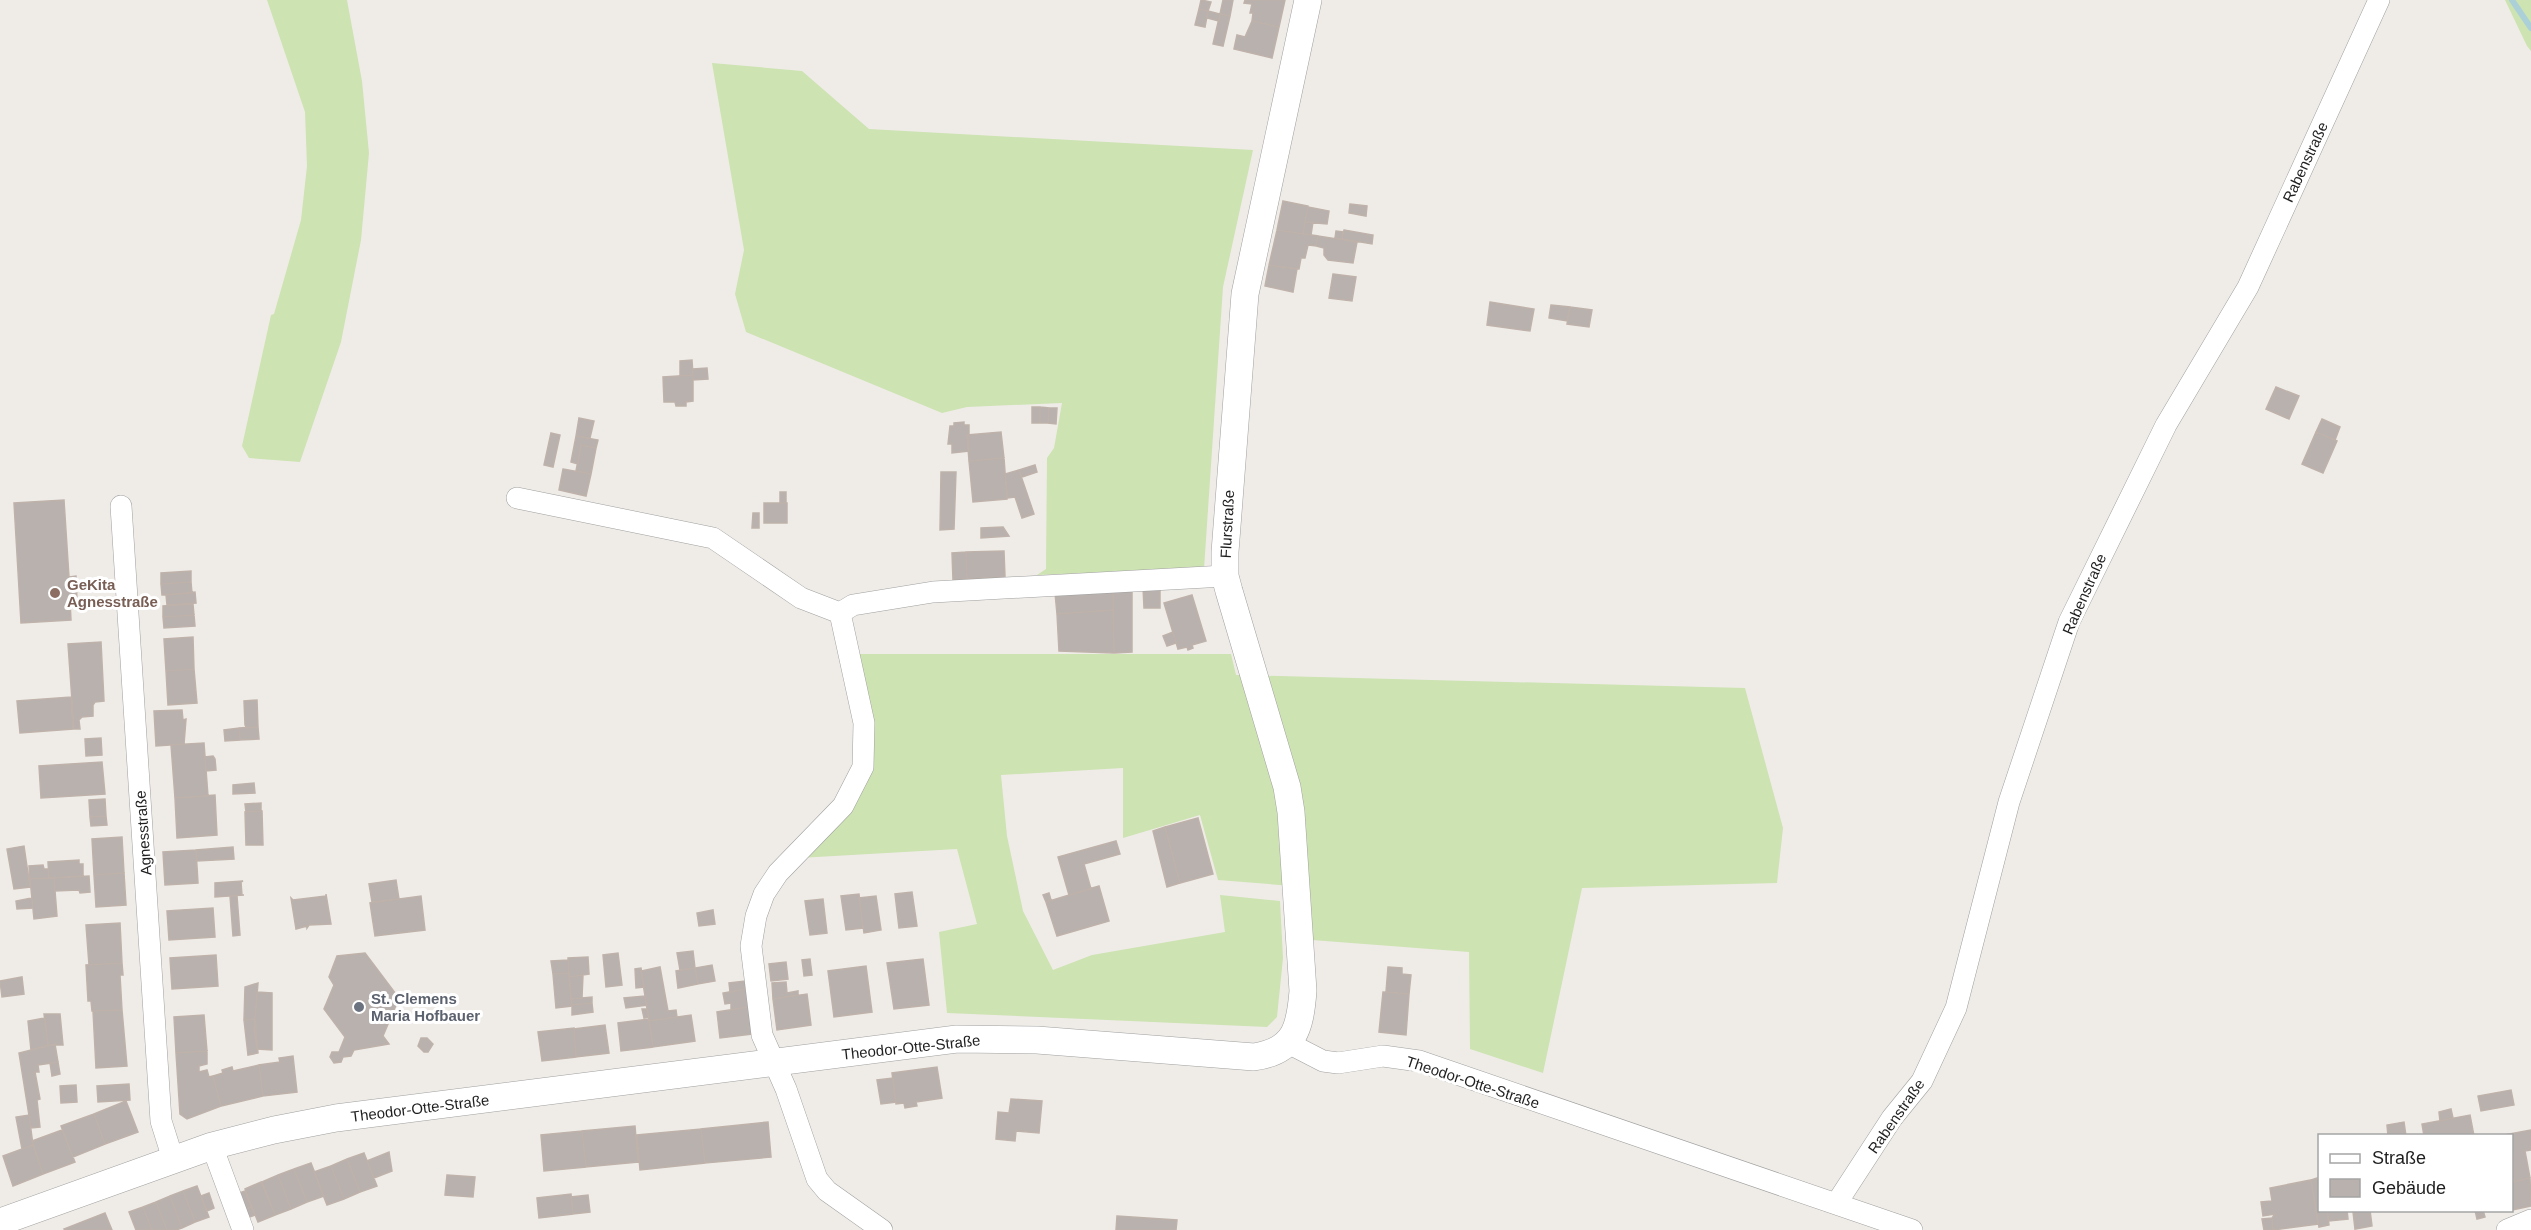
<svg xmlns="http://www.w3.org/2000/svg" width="2531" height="1230" viewBox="0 0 2531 1230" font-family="Arial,sans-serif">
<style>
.grass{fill:#cde3b2}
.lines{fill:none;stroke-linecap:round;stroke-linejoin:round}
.stream{stroke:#acd0d7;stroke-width:6}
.building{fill:#b8b1ad;stroke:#bfb2ab;stroke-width:1.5}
.minor-casing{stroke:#a0a0a0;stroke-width:22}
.tertiary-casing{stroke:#a0a0a0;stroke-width:28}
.minor{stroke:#fff;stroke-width:21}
.tertiary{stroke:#fff;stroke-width:27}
.education-dot{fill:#8d6e63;stroke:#fff;stroke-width:2}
.worship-dot{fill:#6b7280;stroke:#fff;stroke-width:2}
.labels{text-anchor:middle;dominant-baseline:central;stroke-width:6;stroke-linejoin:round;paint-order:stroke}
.street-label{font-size:15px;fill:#1f1f1f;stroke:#fff}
.education-label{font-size:15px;font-weight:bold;fill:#785e54;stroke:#fff;text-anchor:start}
.worship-label{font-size:15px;font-weight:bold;fill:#5b616d;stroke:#fff;text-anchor:start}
</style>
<rect width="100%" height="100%" fill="#efece7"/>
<path class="grass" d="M267,0H347L362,81L369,153L361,240L341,342L300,462L249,458L242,446L271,315L274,314L301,220L307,166L305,112Z
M2505,0H2531V51L2527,46Z
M712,63L802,71L869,129L1253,150L1223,287L1204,569L1037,575L1046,569L1047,458L1054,448L1062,403L967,407L942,413L746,332L735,294L744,250Z
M854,654H1231L1236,675L1745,688L1783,828L1777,883L1582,888L1543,1073L1470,1049L1469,952L1312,940L1305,887L1218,880L1200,815L1123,838V768L1001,775L1007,836L1023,911L1053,970L1092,955L1225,932L1220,895L1280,901L1283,958L1277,1017L1267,1027L947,1013L939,932L977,924L957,849L799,858L858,792Z"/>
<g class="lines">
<path class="stream" d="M2512,0L2531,28"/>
</g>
<path class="building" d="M1201,0L1211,2L1208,11L1199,9Z
M1223,0H1233L1230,16L1220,14Z
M1245,0H1285L1279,27L1252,21L1253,13H1250L1252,4L1244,3Z
M1199,9L1208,11L1205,27L1195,25Z
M1208,11L1220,14L1219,21L1207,18Z
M1220,14L1230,16L1223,46L1213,44Z
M1252,21L1279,27L1272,58L1234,49L1237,35L1245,37Z
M1283,201L1308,206L1303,234L1277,230Z
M1350,204L1367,206L1366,216L1349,213Z
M1308,207L1329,211L1327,224L1305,222Z
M1305,222H1313L1311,235L1303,234Z
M1277,230L1318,236L1316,246L1308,245L1305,258H1301L1299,269L1269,265Z
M1344,230L1373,235L1372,244L1342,239Z
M1336,231L1343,232L1342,239L1335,238Z
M1318,236L1357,242L1353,263L1328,260L1324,255V248L1316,246Z
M1269,265L1297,269L1293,292L1265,286Z
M1333,274L1356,277L1352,301L1329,298Z
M1490,302L1534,309L1530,331L1487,325Z
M1551,305L1570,307L1567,321L1549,318Z
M1570,307L1592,310L1589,327L1567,324Z
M692,360L693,375L680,376V361Z
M707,368L708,379L693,380V369Z
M693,375V401L686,402V406H676L675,402H664L663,377Z
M2276,387L2299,396L2289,419L2266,409Z
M1032,407H1040V423H1032Z
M1040,407L1049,408L1048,423H1040Z
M1049,408H1057L1056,424L1048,423Z
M579,418L594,421L590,438L576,436Z
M2322,419L2340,427L2335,440L2316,432Z
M964,422V425H969V451L952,453V444H948L950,426H954V423Z
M1001,432L1004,458L969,461L967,435Z
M2316,432L2337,441L2323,473L2302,464Z
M551,433L560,435L553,467L544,465Z
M576,436L598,440L596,448L581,445L578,464L571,462Z
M581,445L596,448L591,474L576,471Z
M1004,458L1007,499L973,502L969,461Z
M1035,465L1037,472L1022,477L1019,470Z
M563,469L591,474L586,496L559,490Z
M1019,470L1034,514L1022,518L1015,497L1008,498L1005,474Z
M941,472H956L954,529L940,530Z
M780,492H786V503H780Z
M64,500L69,577L76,576L77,600L70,601L71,620L21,623L14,503Z
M764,503H787V523H764Z
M753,513H759V528H752Z
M1003,527L1009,536L981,538V528Z
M1004,551L1005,577L967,579L966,552Z
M966,552L967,579L953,580L952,553Z
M191,571V582L161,584V573Z
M191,582L192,593L162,595L161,584Z
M1160,586V608H1144L1143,587Z
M1132,588V652L1114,653L1113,590Z
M1113,590V610L1057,614L1055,593Z
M195,592L196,603L167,605L166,595Z
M1192,595L1206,641L1192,645L1193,648L1188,650L1187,647L1178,649L1164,603Z
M193,604L194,615L163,617V606Z
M1113,610L1114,653L1059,651L1057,614Z
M194,615L195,626L164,628L163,617Z
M1173,632L1176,643L1167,646L1163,636Z
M193,637L194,669L166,671L164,639Z
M101,642L104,701L95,702L93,705V716L82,717L79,720L80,729H74L68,644Z
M194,669L197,703L168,705L166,671Z
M71,697L73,729L20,733L17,701Z
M257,700L258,727L247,728L245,725L244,701Z
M182,710L183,720L186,719L184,744L156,746L154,711Z
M258,727L259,739L240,740L239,728Z
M239,728L240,740L225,741L224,730Z
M101,738L102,755L86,756L85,739Z
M204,743L208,796L175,798L171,745Z
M213,756L215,759L216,770L206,771L205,757Z
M102,762L105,794L41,798L39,766Z
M254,783L255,793L233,794V785Z
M215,795L217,835L177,838L175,798Z
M105,799L106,816L90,817L89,800Z
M261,803V811L246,812L245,804Z
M262,811L263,845H246L245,812Z
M106,816L107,825L91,826L90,817Z
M1198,818L1213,874L1180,883L1165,827Z
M1165,827L1180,883L1167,887L1153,831Z
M122,837L124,873L94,875L92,839Z
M1116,841L1120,854L1084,864L1091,889L1069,895L1058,857Z
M24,846L30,887L14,889L7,849Z
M233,847L234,859L197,861L196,850Z
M196,850L198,883L165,885L163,852Z
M79,860V864H83V876L49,878L48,862Z
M43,865L44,869H48L49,878L30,879L29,866Z
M124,873L126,905L96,907L94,875Z
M89,876L90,892L80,893L79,890L55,891L54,878Z
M54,878L57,916L34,919L30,879Z
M396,880L399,899L372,902L369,884Z
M243,881L241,882L242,895H244L215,897V883Z
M1099,886L1109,921L1057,936L1046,902Z
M912,892L917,926L899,928L895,894Z
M1049,893L1051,900L1046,902L1043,895Z
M326,894L331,924L309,925L307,928V926L296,929L291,898L293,900L326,896Z
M859,894L863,928L846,930L841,896Z
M230,896H237L240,935L233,936Z
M421,896L425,930L375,936L370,903Z
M876,896L881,930L864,933L859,898Z
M32,898L33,908L17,909L16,901Z
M823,899L827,933L810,935L805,901Z
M213,908L215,937L169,940L167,911Z
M713,910L715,924L699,926L697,913Z
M120,923L122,963L89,965L86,925Z
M693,951L695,968L680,970L677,953Z
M365,953L399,998L383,1036L389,1044L354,1050L351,1056L343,1057L341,1062L334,1063L330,1057L332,1052H339L345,1037L324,1009L334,985L329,977L337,956Z
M618,953L622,985L606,987L603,955Z
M216,955L218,986L172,989L170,958Z
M588,957L589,974L569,977L568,958Z
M810,959L812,975L804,976L802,960Z
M923,959L929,1005L894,1009L887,963Z
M568,960L569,973L553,974L551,961Z
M786,962L788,979L771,981L769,964Z
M122,963L123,975H120L122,1010L92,1011L91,1001H88L86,965Z
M712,965L715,981L698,984L695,968Z
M866,966L872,1012L834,1017L828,971Z
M660,967L668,1011L676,1010L677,1017L649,1021L641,971Z
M1388,967L1402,968V974L1411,975L1409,994L1386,992Z
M641,968L644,987L636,988L635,969Z
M695,968L698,984L678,988L676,971Z
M569,973L572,1006L556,1008L553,974Z
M583,975L582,998L571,999L569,977Z
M22,977L24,994L2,997L0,981Z
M745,981L746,989L730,992L729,983Z
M786,982L787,993L798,991V995L773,999L772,983Z
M258,983L255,1019L244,1020L245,987Z
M746,989L748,1007L731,1010V1003L725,1004L723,993Z
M257,992L272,993V1050L257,1049L254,1031Z
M1383,992L1409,994L1406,1035L1379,1032Z
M807,994L811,1025L777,1030L773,999Z
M645,996L647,1005L626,1008L624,998Z
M592,997V1003L572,1005L571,999Z
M592,1003L593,1012L572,1015V1005Z
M748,1007L752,1034L720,1038L717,1012Z
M642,1009H647L649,1017L644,1018Z
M122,1010L127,1066L96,1068L93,1011Z
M44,1014H60L63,1045H48Z
M204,1015L207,1051L176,1053L174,1017Z
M691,1015L695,1041L653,1047L649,1021Z
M45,1018L48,1045L31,1050L28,1021Z
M255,1019L258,1053L248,1055L244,1020Z
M649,1019L653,1047L621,1051L618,1023Z
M605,1025L609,1053L576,1057L574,1029Z
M574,1028L576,1057L542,1061L538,1032Z
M421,1038H427L433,1044L428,1052H424L418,1046Z
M55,1044L58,1062L38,1065L39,1072H35L40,1099L37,1100L40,1127L31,1128L19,1053Z
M207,1051V1064L199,1066V1072L207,1070L209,1077L213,1076L221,1106L187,1119L180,1114L176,1053Z
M293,1056L297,1092L263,1096L259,1065L280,1062L279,1058Z
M58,1062L60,1074L52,1076L50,1063Z
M259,1065L263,1096L221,1106L213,1076L223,1073L222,1070L232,1067L233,1071Z
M937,1067L942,1098L916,1102L917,1106L905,1108L904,1103L896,1104L892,1073Z
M893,1078L896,1102L881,1104L877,1080Z
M129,1084L130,1100L98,1102L97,1086Z
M76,1085L77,1102L61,1103L60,1086Z
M2511,1090L2514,1105L2481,1111L2478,1096Z
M1011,1099L1042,1101L1039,1133L1016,1131L1015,1141L996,1139L998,1112L1009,1113Z
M126,1101L138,1132L105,1144L94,1114Z
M2451,1109L2453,1118L2440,1121L2439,1112Z
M94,1114L105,1144L73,1157L61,1126Z
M29,1115L33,1145L22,1149L16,1117Z
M2470,1115L2474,1136H2424L2422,1124Z
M768,1122L771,1157L705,1163L701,1129Z
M2404,1122L2406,1136H2388L2387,1125Z
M635,1126L638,1162L586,1167L582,1131Z
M701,1129L705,1163L640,1170L637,1135Z
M62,1130L75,1162L43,1174L32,1141Z
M2531,1130V1150L2525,1151L2530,1178L2514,1182L2512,1136L2504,1135Z
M582,1131L586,1167L544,1171L541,1135Z
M33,1145L43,1174L13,1186L3,1156Z
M389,1152L392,1171L374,1178L367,1161Z
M364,1153L377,1186L360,1192L347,1159Z
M347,1159L360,1192L344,1199L331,1166Z
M311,1163L324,1196L307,1202L294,1169Z
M331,1166L344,1199L327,1205L314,1172Z
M294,1169L307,1202L291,1209L278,1175Z
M278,1175L291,1209L275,1215L262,1182Z
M447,1175L475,1177L473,1197L445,1195Z
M2317,1178L2320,1210H2327L2329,1225L2319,1227L2311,1180Z
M2530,1178L2531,1206L2512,1210V1182Z
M2311,1180L2318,1224L2273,1230L2272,1218L2275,1214L2263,1216L2261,1202L2272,1201L2270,1188Z
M261,1182L275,1215L258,1222L245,1189Z
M197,1186L209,1217L195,1222L183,1191Z
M183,1191L195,1222L182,1228L170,1196Z
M245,1191L251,1207L244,1210L237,1194Z
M209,1193L214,1208L207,1211L201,1196Z
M571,1194L573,1214L539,1218L537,1198Z
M588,1195L590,1212L573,1214L571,1197Z
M170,1196L182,1228L176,1230H167L156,1202Z
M156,1202L167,1230H152L143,1207Z
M143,1207L152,1230H136L129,1212Z
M251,1207L255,1215L247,1218L244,1210Z
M2327,1210H2347L2348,1219L2329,1221Z
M2370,1210L2372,1226L2355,1229L2353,1212Z
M2475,1210H2483L2485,1217L2477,1219Z
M105,1213L112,1230H65L64,1229Z
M1117,1216L1177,1220L1176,1230H1116Z
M2272,1218L2273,1230H2264L2262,1219Z"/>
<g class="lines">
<g class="minor-casing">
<path id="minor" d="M517,498L713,538L801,598L840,613L853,605L933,592L1225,576
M121,506L161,1121L173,1159
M840,613L864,723L863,767L843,806L778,873L764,894L756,916L751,946L762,1035L786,1089L817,1179L827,1191L882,1230
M1288,1043L1323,1061L1338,1063L1383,1056L1419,1061L1912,1230
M212,1146L243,1230
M1836,1204L1892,1118L1922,1081L1956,1008L2009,802L2069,622L2166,425L2248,287L2379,0
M2507,1230L2531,1220"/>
</g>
<g class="tertiary-casing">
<path id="tertiary" d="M0,1222L212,1146L274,1130L336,1118L957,1039L1037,1040L1254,1057C1295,1051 1300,1028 1303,991L1291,812L1287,787L1229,591L1225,576V552L1245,294L1308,0"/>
</g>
<use href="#minor" class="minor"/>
<use href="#tertiary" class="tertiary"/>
</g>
<circle class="education-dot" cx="55" cy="593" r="6"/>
<circle class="worship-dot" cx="359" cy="1007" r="6"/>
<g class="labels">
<g class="street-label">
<text transform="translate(2305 162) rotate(-65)">Rabenstraße</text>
<text transform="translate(1227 524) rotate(-87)">Flurstraße</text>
<text transform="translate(2084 594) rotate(-66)">Rabenstraße</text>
<text transform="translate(143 833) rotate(-94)">Agnesstraße</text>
<text transform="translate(911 1047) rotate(-6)">Theodor-Otte-Straße</text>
<text transform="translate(1473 1082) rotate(18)">Theodor-Otte-Straße</text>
<text transform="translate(420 1108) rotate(-7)">Theodor-Otte-Straße</text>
<text transform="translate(1896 1116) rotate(-55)">Rabenstraße</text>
</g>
<g class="education-label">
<text x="67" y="584">GeKita<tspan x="67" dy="17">Agnesstraße</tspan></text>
</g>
<g class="worship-label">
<text x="371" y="998">St. Clemens<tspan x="371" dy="17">Maria Hofbauer</tspan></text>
</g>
</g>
<rect x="2318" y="1134" width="195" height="78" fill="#ffffff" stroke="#a5a5a5" stroke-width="1.5"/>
<rect x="2330" y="1154" width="30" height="9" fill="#ffffff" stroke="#a5a5a5" stroke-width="1.5"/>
<text x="2372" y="1164" font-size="18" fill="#1f1f1f">Straße</text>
<rect x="2330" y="1179" width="30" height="18" fill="#b8b1ad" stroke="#a5a5a5" stroke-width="1.5"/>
<text x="2372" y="1194" font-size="18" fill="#1f1f1f">Gebäude</text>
</svg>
